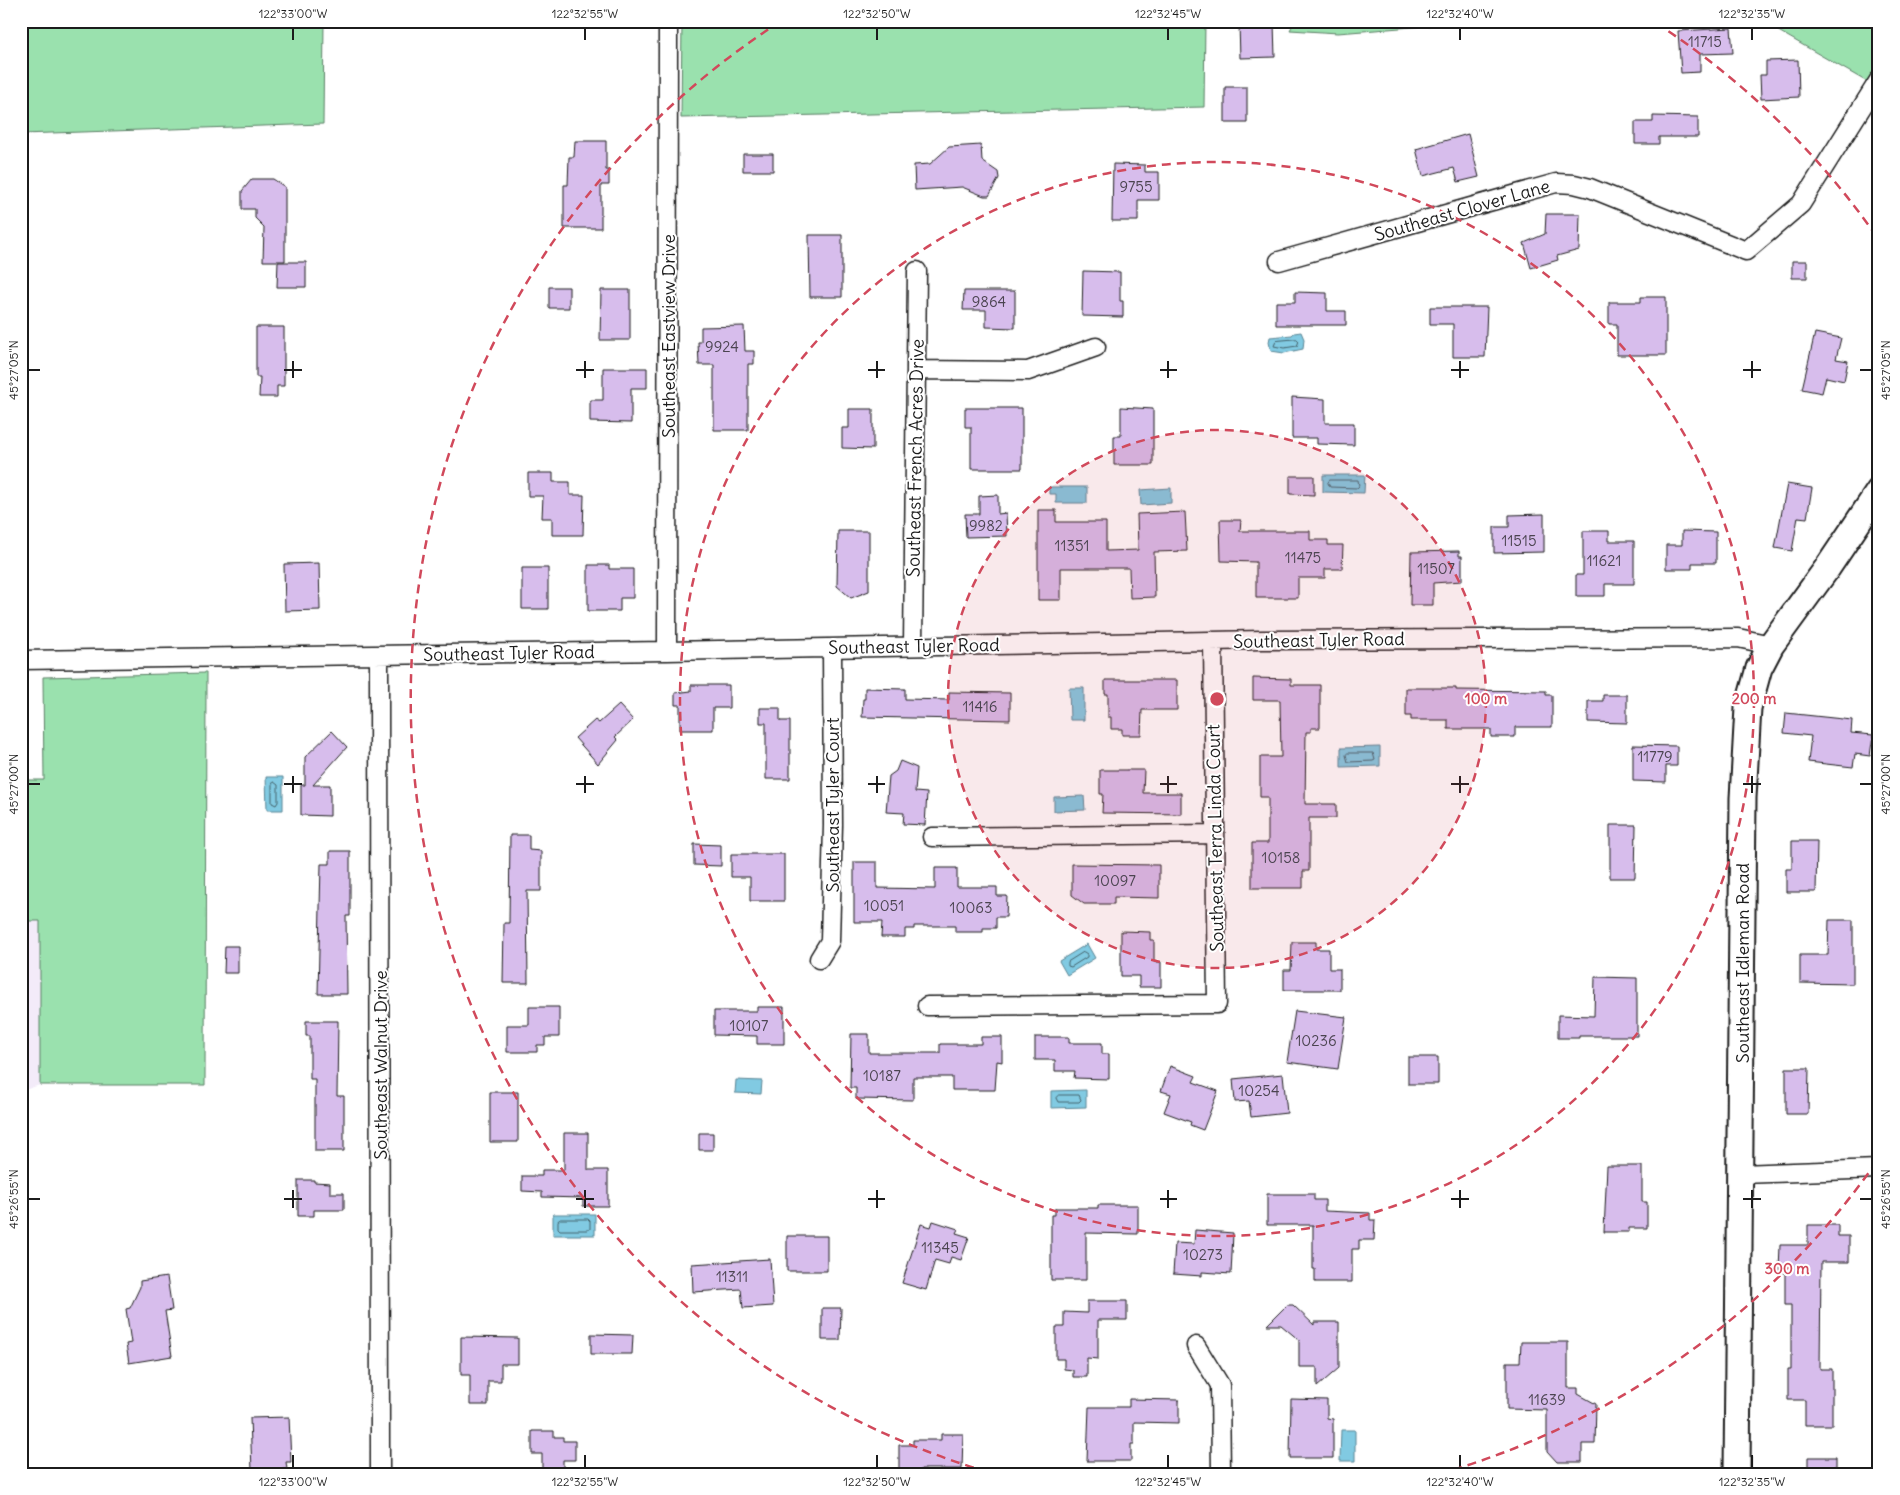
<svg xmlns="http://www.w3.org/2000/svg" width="1900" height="1495" viewBox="0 0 1900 1495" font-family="Delius,sans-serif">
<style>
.built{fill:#f3ebf9}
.green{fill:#9ae1ae;stroke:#5b7e65}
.water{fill:#81cae2;stroke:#598493}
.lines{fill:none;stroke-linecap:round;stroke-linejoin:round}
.shore{stroke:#44626b;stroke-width:1}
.building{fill:#d7bdec;stroke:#1c1c1c}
.street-casing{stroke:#1c1c1c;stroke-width:21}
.secondary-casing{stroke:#1c1c1c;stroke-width:29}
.street{stroke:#fff;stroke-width:18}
.secondary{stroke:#fff;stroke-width:25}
.ticks{fill:none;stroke:#1c1c1c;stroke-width:2}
.ring{fill:none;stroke:#d1495b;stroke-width:2.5;stroke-dasharray:9 6}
.labels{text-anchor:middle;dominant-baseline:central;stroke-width:4;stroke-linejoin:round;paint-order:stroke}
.number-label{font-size:15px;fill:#4b4450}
.street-label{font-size:18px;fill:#1c1c1c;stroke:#fff}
.centre{fill:#d1495b;stroke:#fff;stroke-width:2.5}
.ring-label{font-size:15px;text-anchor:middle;font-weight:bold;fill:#d1495b;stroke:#fff;stroke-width:4;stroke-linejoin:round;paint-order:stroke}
.neatline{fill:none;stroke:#1c1c1c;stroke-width:2}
.ticks-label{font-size:12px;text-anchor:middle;fill:#1c1c1c}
</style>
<rect width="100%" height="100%" fill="#fff"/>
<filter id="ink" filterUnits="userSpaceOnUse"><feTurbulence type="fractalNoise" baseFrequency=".02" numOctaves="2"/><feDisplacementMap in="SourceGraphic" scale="10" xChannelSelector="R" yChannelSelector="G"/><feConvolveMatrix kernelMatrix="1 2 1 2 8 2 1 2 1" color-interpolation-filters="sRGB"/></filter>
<g filter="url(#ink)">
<path class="built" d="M40,920V1085L21,1091V921Z"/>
<path class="green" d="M21,21H324L323,124L21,134Z
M682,21H1205L1204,107L681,118Z
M1295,21H1487L1338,33L1290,30Z
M1761,21H1879V66L1869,83Z
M206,673L205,1085H40V921H21V780H44L43,677Z"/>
<path class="water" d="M1301,332L1304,339L1303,349L1284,353L1271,351L1269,342L1270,337L1292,335L1294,333Z
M1323,475H1365L1364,493L1323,492Z
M1049,487H1087V503H1056V494H1049Z
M1171,488V503L1141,505L1140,490Z
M1069,688H1084V720H1070Z
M1380,747V766L1341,767V748Z
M266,777H283V810H267Z
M1084,796L1085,810L1054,811V797Z
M1087,944L1095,958L1067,975L1059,961Z
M736,1080L762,1081L761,1094L735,1093Z
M1086,1090V1107L1051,1108V1091Z
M553,1214H595V1235H553Z
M1341,1430H1355V1461H1340Z"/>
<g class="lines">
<path class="shore" d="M1297,339L1299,341L1297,346L1284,348L1274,346L1276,341Z
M1330,480H1358L1359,486L1357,488L1330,487L1328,483Z
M1348,753H1373L1375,760L1373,761L1348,762L1346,755Z
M274,782L278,785V802L276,805L272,803V785Z
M1084,952L1087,954V957L1071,967L1068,966V962Z
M1059,1095H1079L1081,1100L1079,1102H1058L1056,1098Z
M561,1219H588L590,1221V1229L587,1230H560L558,1228V1221Z"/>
</g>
<path class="building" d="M1274,23L1275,57L1240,58L1239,24Z
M1731,28L1733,53L1700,54V72L1681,73L1678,31Z
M1798,60L1799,97L1761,99L1760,75H1766V61Z
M1225,87H1247V123H1225Z
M1653,116L1698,117V137H1659V144H1635V122H1653Z
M1468,134L1479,177L1458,182L1454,168L1423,176L1416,149Z
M575,141H606V170H609V185H601V228H564V185H568L569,157H574Z
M981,145L982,161L998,172L999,178L989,196H984L962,187L915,190L914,165L930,164L949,147Z
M743,154H773V171H743Z
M1113,164L1145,165V172H1159V200H1138V221H1112Z
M252,179H273L285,187V261H263L264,227L255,218V209H242V191Z
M1546,214H1580L1579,250L1557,256L1558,260L1531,268L1524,243L1545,234Z
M809,235H842V297H810Z
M1792,261H1807V278H1792Z
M278,262H306V287H277Z
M1083,271L1120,272V301H1123V317L1082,316Z
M549,287H569V308H549Z
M601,290H630V340H600Z
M964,291H1015V328L986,327V310H963Z
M1295,292L1327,293V311H1346V325H1276V302H1295Z
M1641,297H1666V355H1617V324H1609V302H1641Z
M1430,307H1487L1485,357H1453V324H1430Z
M744,326L745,351H754V364H748V430H714V365H699L698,342H701V327Z
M256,327H284V386H277V397H259L260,377H256Z
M1815,333L1841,338L1836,359L1848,361L1844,381L1826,377L1822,393L1802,389Z
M603,368H647V388H631V423L590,422V400H603Z
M1292,397L1325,399V423H1354V445L1317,444V438H1292Z
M1121,407L1153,409V465H1114V436H1121Z
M965,408H1022V469H971V427H965Z
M849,409H873V449L842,448V428H849Z
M528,473H553V482H570V495H584L583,535H552V518H542L543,496H528Z
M1290,476H1314V495L1290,494Z
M1787,484L1812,488L1807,518L1798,517L1792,551L1775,548Z
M998,495V514L1006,513L1007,536L966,537L965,514H979V496Z
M1038,510H1056V522H1106V551L1138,550L1137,514L1185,512L1187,551L1154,552L1155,597L1130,598L1129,568H1061V600H1038Z
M1544,514V552L1494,553V527H1509V515Z
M1220,520H1241L1240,531H1310V540H1328V545H1343L1342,569H1325V578H1298V598H1256V562L1221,561Z
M838,531H869V591L851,598L837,586Z
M1583,531H1609V541H1634V584H1605V596H1576V575H1583Z
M1682,531L1716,532V563H1692V569H1666V545H1682Z
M1459,551V556H1462V581L1433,583V605H1410L1411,552Z
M319,563L320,610L285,611L284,564Z
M588,565H609V569H633V598H620V611H588Z
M522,568H548V609H522Z
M1253,678L1291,679V685H1320V728H1311V732H1306L1305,804H1336V818H1309V871H1303V888H1252V843H1268V797H1260V757H1281L1280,700H1253Z
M1105,680H1177V710H1142L1141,735H1122V729H1111V717H1108V694H1105Z
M691,685H729V708H713V730H680V705H675V693L691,691Z
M865,688L905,689V699L949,700V692L1010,693V720L862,717L863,699H865Z
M1406,688H1456V690L1546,691V695H1552V727H1515V737H1491V729H1448V720H1411V716H1406Z
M1603,695H1627V723L1588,722V701H1603Z
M619,705L633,720L615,737L618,740L598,764L575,738L595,720L599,723Z
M760,708H780V721H790V779H766V723H760Z
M1786,713L1852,720L1851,733L1873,735L1870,756L1855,754L1853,767L1808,762L1811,736L1784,733Z
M332,731L347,747L313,785H330V816L301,815V785H305V757Z
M1633,745L1677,746V766H1666V782L1633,781Z
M900,761L917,768L915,792L927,793L925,825L903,824L904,813L886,812L889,776L896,771Z
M1100,770H1144L1143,793H1181V814L1102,813L1103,794H1100Z
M1610,825H1636L1635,878H1610Z
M510,835H529V850L541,851V891H527L528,983H503L504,923H509Z
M1792,841H1817L1816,892H1786V869H1792Z
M694,844L721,845V866L694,865Z
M330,851H350V916H346L347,994H318L321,864H330Z
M731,854H784V901H750V877H731Z
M854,862H877V888L935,889V868H957V887H997V896H1007L1006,917H996V928H983V932H955V926H914V929H905V937H881L882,922H854Z
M1072,864L1159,865V898L1114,897V904H1084L1072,895Z
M1829,920H1853V984L1800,983V955H1828Z
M1121,931L1150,932V940H1154V962H1161V987H1139V976H1121Z
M1292,942H1316V949H1329V969H1340V990H1284V970H1291Z
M225,946H238V973H224Z
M1595,977L1637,978V1036H1579V1038H1558V1015L1594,1016Z
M529,1007H559V1037H545V1045H537V1052H507V1025H529Z
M757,1007H784V1044H757V1036L714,1035V1011H757Z
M1295,1011L1346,1017L1338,1069L1287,1062Z
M306,1021H338L337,1096H344V1151H315V1079H310V1036H306Z
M851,1034H869V1053H940V1044H981V1037H1002V1062L997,1061L995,1090H952V1077H913V1100L856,1099V1088H850Z
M1035,1037H1069V1043H1102V1054H1109V1079L1074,1078L1075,1071H1055V1060H1035Z
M1408,1057H1438V1084H1408Z
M1170,1066L1196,1076L1193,1082L1218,1091L1203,1130L1190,1125L1191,1122L1164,1112L1171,1094L1161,1091Z
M1786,1068H1809L1808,1114H1786Z
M1283,1074L1287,1113L1251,1117L1249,1101L1235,1102L1233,1079Z
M490,1092H518V1142H490Z
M564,1133H588V1170H608V1206H583V1198L542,1197V1192L522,1191V1176H542V1170H564Z
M699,1133H713V1150H699Z
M1607,1166H1642V1202H1647V1228H1629V1232H1604Z
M298,1180H314V1182L330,1183V1193H344V1210H314V1216H298Z
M1267,1194H1314V1200H1325V1211L1370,1213V1220H1375L1374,1240H1359V1249H1352V1282H1315V1269H1313V1225H1267Z
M1098,1205H1138V1234L1086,1233V1280H1051V1215H1055V1208H1098Z
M933,1221L958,1229L956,1233L969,1237L961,1260L951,1257L949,1264L935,1260L926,1290L902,1283L921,1224L931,1227Z
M1808,1225H1838V1236H1849V1262H1821L1820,1369H1832V1425H1805V1400H1788V1369H1791V1305H1785V1272H1779L1780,1245H1808Z
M1195,1230L1233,1233L1231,1274L1202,1272V1276L1173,1274L1175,1243L1194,1244Z
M787,1236H827V1271H787Z
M770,1259L773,1306L743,1308L741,1289L693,1292L692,1264Z
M167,1277L172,1310L165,1311L172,1356L129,1363L126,1344L131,1343L126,1309L130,1308L140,1287V1281Z
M1087,1301H1127V1320H1098V1359L1087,1358V1377H1073V1370L1064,1369V1359H1056V1327H1064V1312L1087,1313Z
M1287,1305H1293L1314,1325V1322H1339V1368L1317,1387V1367H1299V1340L1281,1325H1267Z
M822,1308H841L840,1340H822Z
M591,1334L633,1335L632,1354H591Z
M461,1337L518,1338V1364H501V1381H488V1405H470V1375H461Z
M1521,1342H1568V1388H1578V1394L1596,1404L1595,1444H1582V1462H1557L1547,1451V1410L1507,1409V1362H1520Z
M1129,1399L1179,1400V1423L1134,1422V1444H1131V1461H1087L1089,1407H1129Z
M1291,1399L1327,1400V1418L1333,1419V1458H1290Z
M289,1417L291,1462H286L287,1469L252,1471L250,1418Z
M532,1431H554V1437H563V1441H575V1460H563V1470H542V1454H532Z
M941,1434H963L962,1469H921V1472H899V1445H913V1440H941Z
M1808,1457H1836V1474H1808Z"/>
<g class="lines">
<g class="street-casing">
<path id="street" d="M1279,261L1556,183L1574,184L1590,188L1746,251L1801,204L1879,80
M916,370L1028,371L1096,347
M913,645L917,271
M667,651L668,21
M379,655L380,1474
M21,660L667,651L1263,640L1738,638L1771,645
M932,837L1215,834
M819,959L830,941L833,825L832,648
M927,1006L1217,1004L1213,642
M1741,1174L1879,1169
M1196,1346L1220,1385L1221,1474"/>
</g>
<g class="secondary-casing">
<path id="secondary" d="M1737,1474L1743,798L1748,708L1759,668L1771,645L1828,567L1879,491"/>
</g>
<use href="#street" class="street"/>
<use href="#secondary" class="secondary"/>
</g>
</g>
<path class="ticks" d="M293,28V40M585,28V40M877,28V40M1168,28V40M1460,28V40M1752,28V40M293,361V378M585,361V378M877,361V378M1168,361V378M1460,361V378M1752,361V378M28,370H40M284,370H302M576,370H594M868,370H885M1160,370H1177M1451,370H1469M1743,370H1761M1860,370H1872M293,776V793M585,776V793M877,776V793M1168,776V793M1460,776V793M1752,776V793M28,784H40M284,784H302M576,784H594M868,784H885M1160,784H1177M1451,784H1469M1743,784H1761M1860,784H1872M293,1190V1208M585,1190V1208M877,1190V1208M1168,1190V1208M1460,1190V1208M1752,1190V1208M28,1199H40M284,1199H302M576,1199H594M868,1199H885M1160,1199H1177M1451,1199H1469M1743,1199H1761M1860,1199H1872M293,1455V1468M585,1455V1468M877,1455V1468M1168,1455V1468M1460,1455V1468M1752,1455V1468"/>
<circle cx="1217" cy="699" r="269" fill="#d1495b" fill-opacity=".12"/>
<g class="ring">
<circle cx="1217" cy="699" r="269"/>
<circle cx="1217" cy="699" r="537"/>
<path d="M1877 1161A806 806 0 0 1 1446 1472M988 1472A806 806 0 0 1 778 23M1656 23A806 806 0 0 1 1877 237"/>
</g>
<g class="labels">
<g class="number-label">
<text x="1705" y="41">11715</text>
<text x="1136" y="186">9755</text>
<text x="989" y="301">9864</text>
<text x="722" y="346">9924</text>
<text x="986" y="525">9982</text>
<text x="1519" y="540">11515</text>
<text x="1072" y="545">11351</text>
<text x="1303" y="557">11475</text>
<text x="1604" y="560">11621</text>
<text x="1436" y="568">11507</text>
<text x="980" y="706">11416</text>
<text x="1655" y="756">11779</text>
<text x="1281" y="857">10158</text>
<text x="1115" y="880">10097</text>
<text x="884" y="905">10051</text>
<text x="971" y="907">10063</text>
<text x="749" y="1025">10107</text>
<text x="1316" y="1040">10236</text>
<text x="882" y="1075">10187</text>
<text x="1259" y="1090">10254</text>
<text x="940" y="1247">11345</text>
<text x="1203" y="1254">10273</text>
<text x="732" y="1276">11311</text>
<text x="1547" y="1399">11639</text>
</g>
<g class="street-label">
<text transform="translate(1462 210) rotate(-16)">Southeast Clover Lane</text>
<text transform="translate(668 336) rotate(-90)">Southeast Eastview Drive</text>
<text transform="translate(915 458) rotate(-89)">Southeast French Acres Drive</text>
<text transform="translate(1319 640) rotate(-1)">Southeast Tyler Road</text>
<text transform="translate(914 646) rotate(-1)">Southeast Tyler Road</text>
<text transform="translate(509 653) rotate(-1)">Southeast Tyler Road</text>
<text transform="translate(832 805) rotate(-90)">Southeast Tyler Court</text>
<text transform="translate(1215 838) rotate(-91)">Southeast Terra Linda Court</text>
<text transform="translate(1742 963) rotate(-90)">Southeast Idleman Road</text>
<text transform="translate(380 1065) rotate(-90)">Southeast Walnut Drive</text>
</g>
</g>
<circle cx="1217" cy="699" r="8" class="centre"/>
<g class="ring-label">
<text x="1486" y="704">100 m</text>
<text x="1754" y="704">200 m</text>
<text x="1787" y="1274">300 m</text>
</g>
<rect width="1900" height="1495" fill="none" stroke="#fff" stroke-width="55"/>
<rect x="28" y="28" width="1844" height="1440" class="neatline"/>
<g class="ticks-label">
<text x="293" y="18">122°33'00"W</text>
<text x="585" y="18">122°32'55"W</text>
<text x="877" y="18">122°32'50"W</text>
<text x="1168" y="18">122°32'45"W</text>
<text x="1460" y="18">122°32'40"W</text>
<text x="1752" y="18">122°32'35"W</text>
<text transform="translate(14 370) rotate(-90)" y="4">45°27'05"N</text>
<text transform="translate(1886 370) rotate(-90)" y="4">45°27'05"N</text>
<text transform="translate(14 784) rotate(-90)" y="4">45°27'00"N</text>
<text transform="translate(1886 784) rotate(-90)" y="4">45°27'00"N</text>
<text transform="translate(14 1199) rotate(-90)" y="4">45°26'55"N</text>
<text transform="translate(1886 1199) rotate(-90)" y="4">45°26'55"N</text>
<text x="293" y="1486">122°33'00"W</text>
<text x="585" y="1486">122°32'55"W</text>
<text x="877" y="1486">122°32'50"W</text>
<text x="1168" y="1486">122°32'45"W</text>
<text x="1460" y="1486">122°32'40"W</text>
<text x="1752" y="1486">122°32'35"W</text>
</g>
</svg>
